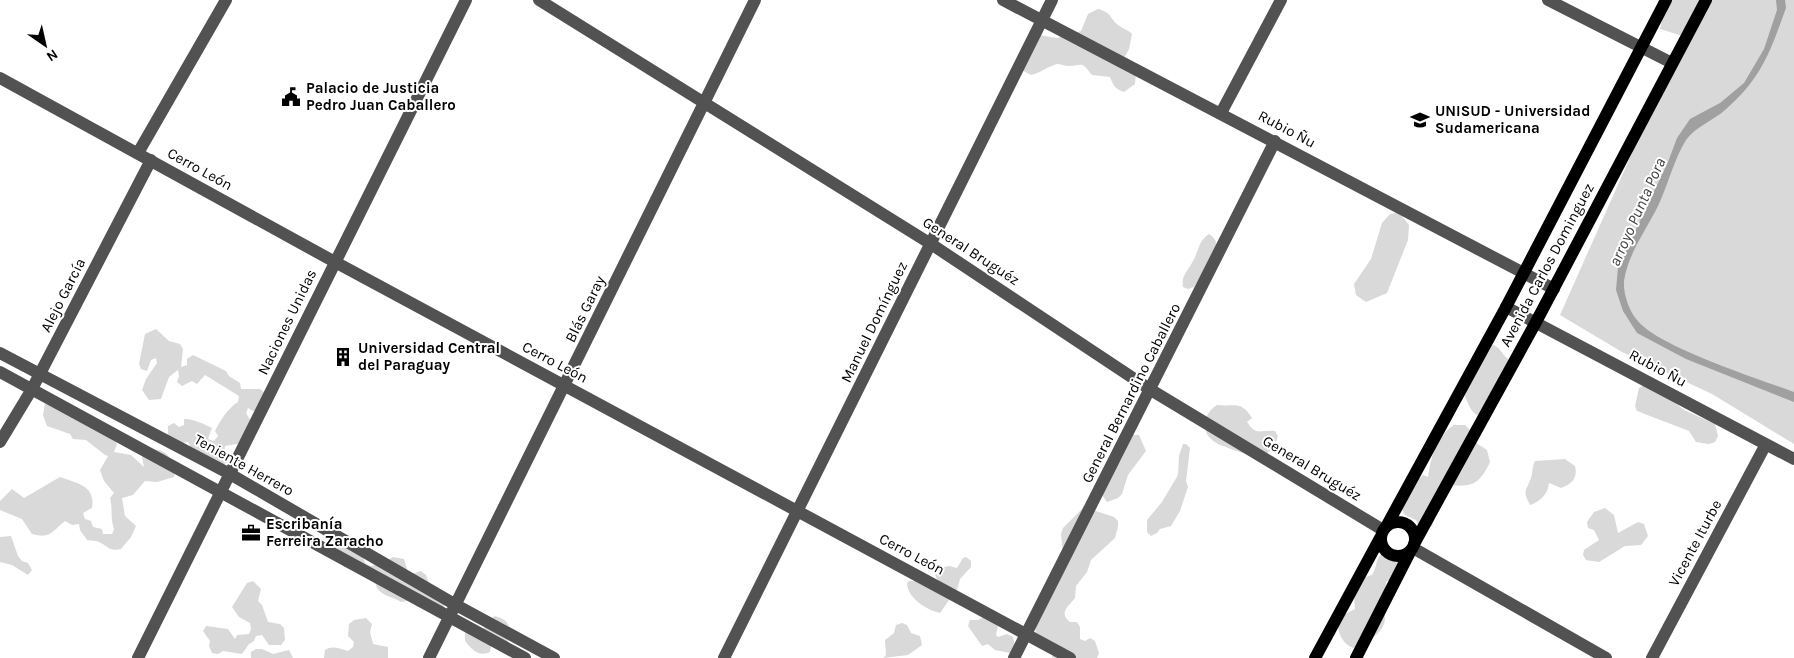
<svg xmlns="http://www.w3.org/2000/svg" width="1794" height="658" viewBox="0 0 1794 658" font-family="Karla,sans-serif">
<style>
.green{fill:#d9d9d9}
.water{fill:#a0a0a0}
.lines{fill:none;stroke-linecap:round;stroke-linejoin:round}
.minor{stroke:#525252;stroke-width:12}
.major{stroke:#000;stroke-width:12}
.labels{text-anchor:middle;dominant-baseline:central;stroke-width:4;stroke-linejoin:round;paint-order:stroke}
.poi-label{font-size:15px;font-weight:bold;fill:#000;stroke:#fff;text-anchor:start}
.street-label{font-size:15px;fill:#000;stroke:#fff}
.water-label{font-size:16px;font-style:italic;fill:#414141;stroke:#fff}
</style>
<rect width="100%" height="100%" fill="#fff"/>
<path class="green" d="M1667,0H1794V444L1712,394L1622,352L1560,315L1653,106L1689,38L1660,29Z
M1098,9C1112,13 1109,17 1118,25C1123,29 1127,29 1132,34L1129,49L1123,60L1136,71L1135,84L1124,92C1115,89 1113,85 1110,77L1092,75C1081,61 1084,65 1069,66C1065,66 1061,64 1057,64C1049,66 1040,73 1031,75L1020,69L1039,35L1057,38L1081,31L1088,14Z
M1396,213L1401,215L1409,225L1408,240L1387,293L1366,302L1356,295L1354,284L1371,259L1382,223L1390,214Z
M1209,234C1212,236 1216,239 1216,243C1216,254 1200,277 1194,287L1188,289L1183,287C1181,275 1188,271 1193,261C1199,251 1198,241 1209,234Z
M156,329L169,341L180,344L183,349L181,367L187,365V359L193,355L226,371L229,376L240,383L241,389H260L265,393L259,410L253,411L248,408L246,413L252,423L242,443L225,446L224,452L228,457L226,463L215,468L193,452L188,442L176,444L168,438V426L174,423L179,427L184,425V419C191,418 205,424 212,428L208,439L214,441L218,436L215,431C219,422 229,407 238,402L239,396L205,375L197,384L192,381L182,386L177,382L179,376L178,370L169,377L161,399L149,400L142,390L146,379L157,363L156,358L151,360L147,371L141,369L139,364L145,334Z
M1494,345C1502,349 1503,357 1510,360L1479,416C1469,412 1468,401 1463,392L1489,346Z
M1649,382L1684,410L1715,424L1718,436L1715,442L1709,444L1696,442L1689,431L1637,411L1635,406L1639,388Z
M45,403L114,439L117,444L114,452L131,455L144,467L142,457C157,439 178,458 174,477L157,482L145,481L133,495L122,498L125,516L136,526L131,537L121,549C109,552 108,546 99,542C95,540 91,541 87,540L80,530L79,524L72,525L65,521C51,532 51,539 32,534L22,519L0,510V501L12,489L24,498L60,477C77,483 96,486 92,508L83,513L85,519L91,521L93,527L102,529L103,534H112L114,529C110,518 113,508 110,498L114,493L104,481L100,470L108,456L105,455L86,440L73,439L70,434L47,426L43,415Z
M1217,405C1235,407 1241,400 1252,418L1247,422C1257,437 1260,429 1275,431L1278,436C1271,464 1250,456 1231,449C1224,446 1215,444 1210,438C1200,428 1206,411 1217,405Z
M1454,425H1465L1470,430L1473,441L1487,450L1490,462C1481,481 1474,488 1452,485L1440,502L1432,526L1421,531L1416,520L1405,515L1402,510L1415,483L1423,475L1428,477C1431,457 1436,437 1454,425Z
M1133,435H1139L1146,451L1128,475L1122,494L1118,498L1107,502L1100,492L1109,466L1120,462Z
M1183,444H1186L1190,448L1186,481L1188,487L1180,511L1171,526L1160,529L1157,533L1151,536L1147,532V520L1162,502L1178,475L1179,456Z
M1565,459L1575,466C1578,478 1572,484 1561,488L1549,483C1548,494 1540,502 1530,505C1522,490 1526,492 1531,478C1533,472 1532,467 1535,461Z
M1084,507L1114,517L1118,521V527L1115,538L1091,560L1087,572L1076,586L1075,598C1069,606 1058,613 1070,622H1077L1080,627V639L1085,641L1090,638L1095,641L1099,653L1097,658H1052L1053,651L1036,635L1035,623L1063,553L1061,534L1063,528Z
M1605,508L1614,515L1618,533L1638,522L1644,524L1648,536L1641,545L1625,546L1599,562L1586,560L1583,555L1584,550L1599,540L1594,530L1588,528L1587,522L1594,512Z
M11,536L18,556L22,561L28,563L32,570L28,575L12,565L0,562V537Z
M340,545L363,557L365,563L370,566L382,564L393,557L404,559L409,575L421,571L426,575L430,586L445,602L443,608L427,610L416,606L413,600L401,602C390,595 377,596 375,581L343,566L336,550Z
M1395,550L1406,555L1391,579L1386,582C1386,591 1384,599 1383,607C1383,611 1385,615 1385,619C1384,634 1365,643 1353,648C1343,644 1338,634 1338,624L1345,614L1355,609L1354,597L1366,577L1372,575C1380,563 1372,553 1395,550Z
M966,557L971,561V567L960,579L957,590L946,595L949,600L940,613C927,610 907,598 907,583L909,581H938L935,575L941,568L949,566L957,568L963,558Z
M253,581L261,589L258,601L262,605L268,622L280,624L284,628L285,640L281,645H269L262,635L256,636L254,641L249,644L242,654L223,651L218,654L212,653L209,646L210,641L203,631L206,626L228,629L235,639L237,635L249,634L251,629L250,623L239,617L232,607C238,598 241,592 247,583Z
M495,616C512,620 515,635 504,647L491,646L490,652C479,657 472,650 465,641V632L482,631L490,619Z
M984,617L998,626L996,635L998,637L1007,634L1013,637L1015,646L1010,653L995,650L988,644L982,646L968,626L970,620H978Z
M366,618L372,624L370,632L373,644L388,647V658H324L325,650C333,645 340,649 348,651L353,647L354,642L348,636L349,624L354,620Z
M902,623L907,625L911,633L920,636L922,645L908,655L883,658L886,655L885,640L894,633L896,625Z
M256,649H262L273,654L289,650L293,658H251V652Z"/>
<path class="water" d="M1776,0H1785L1786,8C1770,52 1762,78 1725,110C1714,120 1695,127 1686,140C1674,159 1668,185 1658,206C1646,230 1628,254 1624,281C1623,293 1629,311 1637,320C1658,347 1759,379 1794,392V402L1686,359L1637,333L1623,311L1616,290L1618,267L1668,162L1677,138L1690,119L1720,103L1744,83L1764,49L1777,10Z"/>
<g class="lines">
<path class="minor" d="M539,0L931,244L1151,390L1383,530
M1003,0L1554,289
M1548,0L1672,63
M0,78L335,262L1070,658
M1221,113L1281,0
M138,153L226,0
M1506,307L1794,459
M0,353L230,474L456,605L554,658
M0,372L525,658
M0,442L32,389L151,160
M1413,548L1606,658
M138,658L466,0
M429,658L755,0
M724,658L1052,0
M1014,658L1275,141
M1652,658L1766,444"/>
<path class="major" d="M1381 539a17 17 0 1 1 34 0a17 17 0 1 1-34 0Z
M1386,527L1506,307L1666,0
M1414,544L1536,322L1706,0
M1315,658L1380,538
M1356,658L1410,552"/>
</g>
<defs>
<g id="civic-bare" transform="scale(1.5)"><path d="M-.6-6.5H3V-4.5H.6V-3L4-1V1h2V6H-6V1h2V-1L-.6-3ZM-1.2 2.5V6h2.4V2.5Z" fill="#000" stroke="#fff" stroke-width="2.5" paint-order="stroke"/></g>
<g id="university-bare" transform="scale(1.5)"><path d="M0-5L7-2L0 1L-7-2ZM-4 1L0 2.5L4 1V4Q0 6-4 4Z" fill="#000" stroke="#fff" stroke-width="2.5" paint-order="stroke"/></g>
<g id="building-bare" transform="scale(1.5)"><path d="M-4-6H4V6H1V3H-1V6H-4ZM-2.5-4.3h1.7v1.8h-1.7ZM.8-4.3h1.7v1.8H.8ZM-2.5-1h1.7V.8h-1.7ZM.8-1h1.7V.8H.8Z" fill="#000" stroke="#fff" stroke-width="2.5" paint-order="stroke"/></g>
<g id="office-bare" transform="scale(1.5)"><path d="M-6-3h4V-5.5h4V-3h4V5H-6ZM-1-4.5V-3h2v-1.5ZM-6 0V1H6V0Z" fill="#000" stroke="#fff" stroke-width="2.5" paint-order="stroke"/></g>
</defs>
<g fill-rule="evenodd">
<use href="#civic-bare" x="291" y="97"/>
<use href="#university-bare" x="1420" y="120"/>
<use href="#building-bare" x="343" y="357"/>
<use href="#office-bare" x="251" y="533"/>
</g>
<g class="labels">
<g class="poi-label">
<text x="306" y="88">Palacio de Justicia<tspan x="306" dy="17">Pedro Juan Caballero</tspan></text>
<text x="1435" y="111">UNISUD - Universidad<tspan x="1435" dy="17">Sudamericana</tspan></text>
<text x="358" y="348">Universidad Central<tspan x="358" dy="17">del Paraguay</tspan></text>
<text x="266" y="524">Escribanía<tspan x="266" dy="17">Ferreira Zaracho</tspan></text>
</g>
<g class="street-label">
<text transform="translate(1287 129) rotate(28)">Rubio Ñu</text>
<text transform="translate(200 169) rotate(29)">Cerro León</text>
<text transform="translate(971 251) rotate(33)">General Bruguéz</text>
<text transform="translate(1547 265) rotate(-62)">Avenida Carlos Dominguez</text>
<text transform="translate(63 295) rotate(-63)">Alejo García</text>
<text transform="translate(585 309) rotate(-64)">Blás Garay</text>
<text transform="translate(287 322) rotate(-64)">Naciones Unidas</text>
<text transform="translate(874 322) rotate(-64)">Manuel Domínguez</text>
<text transform="translate(555 362) rotate(28)">Cerro León</text>
<text transform="translate(1658 368) rotate(28)">Rubio Ñu</text>
<text transform="translate(1131 393) rotate(-63)">General Bernardino Caballero</text>
<text transform="translate(244 465) rotate(29)">Teniente Herrero</text>
<text transform="translate(1312 468) rotate(31)">General Bruguéz</text>
<text transform="translate(1695 543) rotate(-62)">Vicente Iturbe</text>
<text transform="translate(912 554) rotate(28)">Cerro León</text>
</g>
<g class="water-label">
<text transform="translate(1637 212) rotate(-66)">arroyo Punta Pora</text>
</g>
</g>
<g transform="translate(45 45) rotate(146)" stroke="#ffffff" stroke-width="4" paint-order="stroke">
<path d="M0-4L9 19L0 12L-9 19Z" fill="#000000"/>
<text y="-8" font-size="14" font-weight="bold" text-anchor="middle" fill="#000000">N</text>
</g>
</svg>
